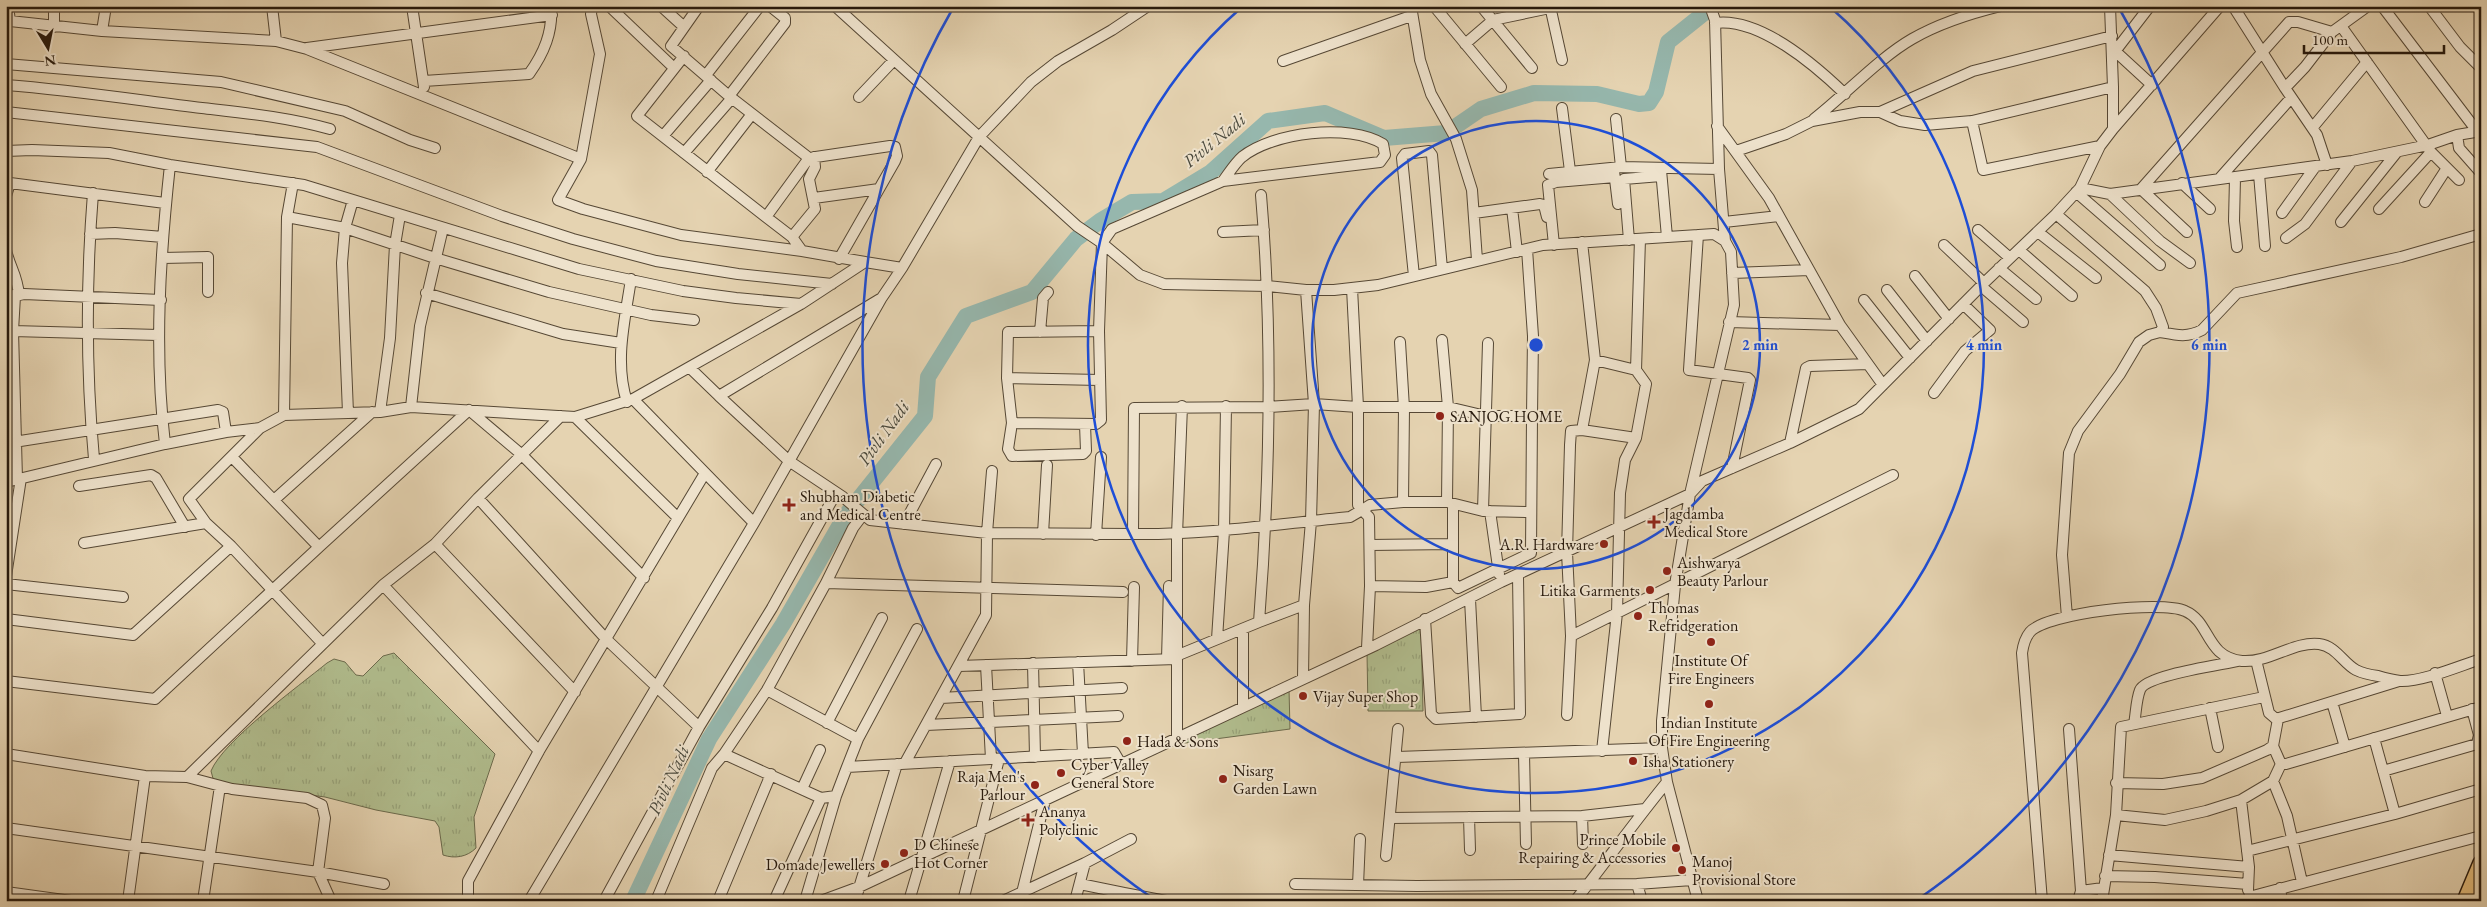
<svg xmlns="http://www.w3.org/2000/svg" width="2487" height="907" viewBox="0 0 2487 907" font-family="'EB Garamond',serif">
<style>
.grass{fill:url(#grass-tufts);stroke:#6c6b4d}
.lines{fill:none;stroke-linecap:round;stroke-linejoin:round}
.river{stroke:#96b7ad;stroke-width:16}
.minor-casing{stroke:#564835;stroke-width:12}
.highway-casing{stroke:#27190c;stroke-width:18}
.minor{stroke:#eee2cc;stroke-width:10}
.highway{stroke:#e2ba78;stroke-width:15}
.ring{fill:none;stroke:#1d4ed8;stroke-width:2.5}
.poi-dot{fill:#8f2418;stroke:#eee2cc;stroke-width:2}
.labels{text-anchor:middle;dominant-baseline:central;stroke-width:4;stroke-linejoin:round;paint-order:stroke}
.poi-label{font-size:16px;fill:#27190c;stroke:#eee2cc;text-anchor:start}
.water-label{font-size:18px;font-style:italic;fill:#48483c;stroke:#eee2cc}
.centre{fill:#1d4ed8;stroke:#eee2cc;stroke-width:2.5}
.ring-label{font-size:15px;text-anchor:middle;font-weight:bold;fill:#1d4ed8;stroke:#eee2cc;stroke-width:4;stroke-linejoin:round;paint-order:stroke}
</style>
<defs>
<pattern id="grass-tufts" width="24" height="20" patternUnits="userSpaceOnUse" patternTransform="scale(1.25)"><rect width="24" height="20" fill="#b1bd8e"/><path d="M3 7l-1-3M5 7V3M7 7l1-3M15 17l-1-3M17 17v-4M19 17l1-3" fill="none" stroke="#98a279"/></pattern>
</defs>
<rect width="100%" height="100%" fill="#e5d3b1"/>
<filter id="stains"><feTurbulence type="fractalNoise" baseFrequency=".004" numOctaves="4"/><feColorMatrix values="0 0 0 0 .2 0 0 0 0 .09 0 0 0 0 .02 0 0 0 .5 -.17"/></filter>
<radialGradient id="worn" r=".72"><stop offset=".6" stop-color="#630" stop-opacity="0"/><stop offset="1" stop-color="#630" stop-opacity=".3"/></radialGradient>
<path class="grass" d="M1421,626L1423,711H1368L1367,653Z
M394,653L495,754L474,817L476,848C467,857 455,859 443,855L439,827L435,821L376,810L325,797L214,782L211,771C223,741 299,686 327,663L334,659L345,662L356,675L363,676L383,656Z
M1289,689L1290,729L1170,745Z"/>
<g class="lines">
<path class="river" d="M633,901L709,739L783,624L845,516L925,416L928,377L966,316L1032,292L1076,239L1100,221L1132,202L1163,201L1211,172L1268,121L1325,113L1384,138L1446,133L1481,109L1534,93L1597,94L1639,104L1649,103L1656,92L1668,42L1713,6"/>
<g class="minor-casing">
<path id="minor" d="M8,6L10,21L102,31L276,41
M272,6L276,41L307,49L581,159L558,200L583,209L681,235L802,251L865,262
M412,6L424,87
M609,6L673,67
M661,6L683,26
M699,6L671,46L729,96L809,158L766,217L792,237L802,251
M835,6L1077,226L1102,243L1140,275L1164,284L1268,286L1306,290H1334L1378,285L1543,245L1714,234L1725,241L1731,252L1734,305L1690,494L1675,585L1662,721V748L1667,782L1698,901
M1411,6L1420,60L1431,94L1456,139L1472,190L1477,260
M1434,6L1501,87
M1481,6L1532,68
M1550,6L1562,60
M1710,6L1715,20L1719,169
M2233,6L2285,88L2317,135L2327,165
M2382,6L2477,131
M2429,6L2460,47L2481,68
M1715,23C1759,17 1815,65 1845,94
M2341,26L2431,152L2459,180
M54,27V6
M102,31L106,6
M1465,44L1493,20L1550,8
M307,48L552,15
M2115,51L2152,85
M2113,54L2150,6
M684,56L637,116L766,217
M1283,61L1411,16
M6,64L221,82L345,111L410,140L435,148
M706,75L760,6
M424,81L529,74C544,53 553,32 551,6
M6,85C72,90 137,100 202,108C245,113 287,117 330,129
M2285,88L2305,67L2332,32
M729,96L785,23V18L770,6
M859,97L894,60
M1562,108L1570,171
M6,112L317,147L502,216L573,239L656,261L738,274L832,284
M1880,112L1973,71L2112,36
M1616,119L1621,167
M1814,119C1845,95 1879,58 1912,39C1938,24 1972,13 2001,6
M1972,121L1983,170L2100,146
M1717,126L1769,198L1840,325
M2313,127L2367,62
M2113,129L2220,6
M2457,135L2459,148L2481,173
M663,136L711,80
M6,151L32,150L109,153L170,165L304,185L579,269L683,291L736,298L801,304L865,262L902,268
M1736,151L1786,134L1812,121L1860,112H1880L1900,121L1925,125L1972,121L2113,87
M684,153L732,98
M809,158L890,146L895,147L897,156L895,161L839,259
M581,159L600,54L591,14L592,6
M1661,170L1667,237
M1614,171L1618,204
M707,172L752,114
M1549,174L1621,167L1719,169L1725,241
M2259,174L2265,246
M2235,178L2234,221L2237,247
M2219,179L2291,98
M293,183L287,217L345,228L435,258L549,292L651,315L694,320
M2182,183L2210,209
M2080,188L2100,146L2113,129V87L2110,6
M2076,192L2160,265
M93,193C86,281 86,371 94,459
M2110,194L2160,241L2190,263
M1261,195C1273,337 1270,480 1259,622L1304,605
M6,196L10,183L165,203
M814,198L879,189
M2425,202L2447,168
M1512,208L1517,252
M2379,209L2431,152
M1474,213L1540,204L1544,205L1547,217
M2282,213L2315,167
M2056,214L2145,291L2156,308L2163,327L2160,332L2149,335L2139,342L2120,374L2078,431L2069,453L2062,555L2067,617
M1724,222L1779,216
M2341,222L2397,152
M1978,230L2010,258
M1223,232L1264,230
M2038,232L2096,278
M2187,232L2141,189L2289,22H2298L2332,32L2368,6
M90,234L115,233L163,237
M1698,235L1689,370L1748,378L1750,380L1732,468
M792,237L815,209L809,179L815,167L814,157
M2286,238L2305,224L2352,161
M1629,240L1624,179L1661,176
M1554,245L1548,185L1556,182L1615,177
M1944,245L1984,283
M1527,249L1533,336L1532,416
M6,250C10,268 17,274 19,295
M2019,250L2072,296
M163,258L208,257V292
M1999,268L2036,299
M1732,273L1809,270
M1414,276L1402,158L1405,154L1429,151L1432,155L1442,269
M1915,276L1949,319
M1981,286L2023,322
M1352,288L1358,407V505L1362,510L1370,505L1403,502H1447L1483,511L1529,512
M1887,290L1927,341
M426,293L563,334L621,343
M6,294L15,296L13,331L17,479
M15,296L24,294L161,300
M880,299L719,396L789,461L843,497L870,520L987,533L1133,534
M1864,300L1910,358
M1729,322L1840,325L1883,385
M13,331L158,335
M1099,331L1008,332L1007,378L1012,423L1096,424L1101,420L1099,331L1102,243L1112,229L1223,181L1380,162L1385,155L1383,144C1349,123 1273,132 1242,157C1235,163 1229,173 1223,181
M1040,332L1043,298L1048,292
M2160,332C2176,335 2187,338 2202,330L2237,293L2401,257L2481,234
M1442,340L1448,407L1447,502
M1400,342L1404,408L1403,502
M1595,360L1636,370
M690,368L719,396
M1007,378L1100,380
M1934,393L1965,351L1990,330L1963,304
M633,399L754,523
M627,402C614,361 625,320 631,279
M411,407L420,326L443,228
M380,412L390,338L395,245L400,215
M348,413L342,263L345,228L353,200
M284,415L287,217
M575,417L677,517
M1012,423L1008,449L1012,456L1083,454L1086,451L1085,424
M260,428L189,499L206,523L231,546L322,643
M1582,430L1636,438L1646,384L1636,370L1640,239
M14,442L218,410L223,412L226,432
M1790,443L1806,368L1810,366L1868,364
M165,444C154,351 160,257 170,165
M6,482L165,444L226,432L260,428L284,415L380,412L411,407L575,417L633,399L801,304
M79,486L151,475L156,478L185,527
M478,498L606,639L699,727
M274,500L372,412
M1483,511L1488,343
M1490,511L1499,574
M904,524L936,464
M1043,534L1047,465
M1096,535L1101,457
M84,543L206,523
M435,544L575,692
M1370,545L1452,544
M319,547L469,410L521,454L644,578
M6,576L21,478
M1453,582V504
M826,583L1123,592
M6,584L123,597
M383,585L539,751
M1470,599L1476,717
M6,619L133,635L231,546
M1425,619L1431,714L1436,719L1520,714L1518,576
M1571,636L1893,475
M1217,639L1224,531L1226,406
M1367,648L1370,586L1369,517L1362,510L1350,517C1277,524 1205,535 1133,534L1134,408L1268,407L1314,404L1358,407H1448L1486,416H1532L1531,553L1458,588L1453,582L1426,587L1370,586
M1176,656L1259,622
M1167,659L1169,586
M2256,660L2269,713L2276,719L2399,681
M1132,661L1134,587
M1078,662L1083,754
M1033,663L1035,757
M986,665L991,759
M959,666L1176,659
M2435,673L2447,716
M1303,678L1304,605L1311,521L1314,404L1306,290
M6,681L155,699L319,547L232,457
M767,690L858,739
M941,698L1122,688
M2332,702L2345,747
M1243,707V629
M2210,708L2218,747
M1567,715L1571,636L1567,552L1570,445L1571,431L1582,430L1595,360L1582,242
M827,723L882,618
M2134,724C2136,714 2136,700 2140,690C2146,675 2221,665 2238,661
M926,725L1118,716
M2069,729L2081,891
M1177,738V535L1182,406
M2374,738L2395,814
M2273,746L2281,764H2286L2481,707
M1602,751L1617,613L1620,493L1625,460L1636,438
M6,754L145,776L187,777L232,789L307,798L322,805L325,818L318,872L331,901
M724,754L767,690L826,583L853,528L862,516
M1524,754L1526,844
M1397,757L1662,748
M905,763L986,615L987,533L992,471
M847,767L858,739L917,629
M2383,771L2477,744L2479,735L2472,709
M187,777L383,585L435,544L478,498L561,416
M2273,781L2287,816L2302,882
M2116,783L2163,784L2202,778L2267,750L2273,746L2278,719
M802,789L820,750
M821,798L836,796L847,767L1114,752L1121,764
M2241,800L2249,867L2248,890
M2116,815L2165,820L2206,811L2241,800L2273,781L2281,764
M1582,816L1583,844
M1469,817L1470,850
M1391,818L1582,816L1645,809
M6,828L318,872L384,884
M2247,851L2395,814L2481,789
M2109,855L2249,867
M1386,856L1398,729
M2105,876L2155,877L2248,884
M1080,884L1124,893L1123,901
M1295,884L1417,886L1637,884L1692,880
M1637,884L1642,901
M1358,885L1360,839
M2280,888L2282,901
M6,892L71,901
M1124,893L1166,901
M2249,897L2481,836
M128,901L145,776
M203,901L220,786
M468,901V881L539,751L705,473
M529,901L754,523L881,299L902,268L979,137L1031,82L1058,61L1112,30L1148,6
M604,901L699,727L772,608L836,493
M656,901L712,768L724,754L821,798L774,901
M718,901L771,774
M805,901L836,796
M821,901L859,887L1376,645L1501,582L1690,494L1702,481L1790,443L1859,409L1984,283L2056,214L2080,188L2110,194L2352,161L2428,145L2457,135L2481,131
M855,901L897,764
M909,901L950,761
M963,901L999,759
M1003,901L1085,863
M1020,901L1045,800
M1075,901L1085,863L1131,839
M1575,901C1606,862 1635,821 1667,782
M2042,901L2022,653C2023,646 2025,638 2030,632C2046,613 2162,600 2185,611C2211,622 2205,657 2242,661C2269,663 2294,641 2319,644C2336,646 2343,663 2356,670C2362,673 2371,675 2378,676C2385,678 2393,680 2400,681C2422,682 2459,666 2481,659
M2078,901L2081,891L2103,888
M2102,901L2116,815L2121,727L2264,697"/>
</g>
<g class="highway-casing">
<path id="highway" d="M2465,901L2481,863"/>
</g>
<use href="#minor" class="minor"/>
<use href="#highway" class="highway"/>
</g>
<g class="ring">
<circle cx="1536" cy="345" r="224"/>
<path d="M1830 7A448 448 0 1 1 1242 7"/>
<path d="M1155 900A673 673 0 0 1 953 8M2119 8A673 673 0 0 1 1917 900"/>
</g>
<g class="poi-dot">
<circle cx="1440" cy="416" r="5"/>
<path d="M786.5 497.5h5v5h5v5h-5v5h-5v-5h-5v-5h5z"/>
<path d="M1651.5 514.5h5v5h5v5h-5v5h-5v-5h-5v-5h5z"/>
<circle cx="1604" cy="544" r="5"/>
<circle cx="1667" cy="571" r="5"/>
<circle cx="1650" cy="590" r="5"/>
<circle cx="1638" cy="616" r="5"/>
<circle cx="1711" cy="642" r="5"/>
<circle cx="1303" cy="696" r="5"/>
<circle cx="1709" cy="704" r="5"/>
<circle cx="1127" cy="741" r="5"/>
<circle cx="1633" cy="761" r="5"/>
<circle cx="1061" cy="773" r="5"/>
<circle cx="1223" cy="779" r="5"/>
<circle cx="1035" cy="785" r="5"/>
<path d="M1025.5 812.5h5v5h5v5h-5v5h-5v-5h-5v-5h5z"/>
<circle cx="1676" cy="848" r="5"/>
<circle cx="904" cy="853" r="5"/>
<circle cx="885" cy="864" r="5"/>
<circle cx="1682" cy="870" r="5"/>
</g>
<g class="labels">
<g class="poi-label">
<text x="1450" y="416">SANJOG HOME</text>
<text x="800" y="496">Shubham Diabetic<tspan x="800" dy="18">and Medical Centre</tspan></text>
<text x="1664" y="513">Jagdamba<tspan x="1664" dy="18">Medical Store</tspan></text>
<text x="1594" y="544" text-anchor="end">A.R. Hardware</text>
<text x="1677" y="562">Aishwarya<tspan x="1677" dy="18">Beauty Parlour</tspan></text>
<text x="1640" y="590" text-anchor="end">Litika Garments</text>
<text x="1648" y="607">Thomas<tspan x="1648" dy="18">Refridgeration</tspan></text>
<text x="1711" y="660" text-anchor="middle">Institute Of<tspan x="1711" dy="18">Fire Engineers</tspan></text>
<text x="1313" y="696">Vijay Super Shop</text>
<text x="1709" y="722" text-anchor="middle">Indian Institute<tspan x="1709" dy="18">Of Fire Engineering</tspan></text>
<text x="1137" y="741">Hada &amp; Sons</text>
<text x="1643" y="761">Isha Stationery</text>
<text x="1071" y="764">Cyber Valley<tspan x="1071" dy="18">General Store</tspan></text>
<text x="1233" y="770">Nisarg<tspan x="1233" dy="18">Garden Lawn</tspan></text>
<text x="1025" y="776" text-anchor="end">Raja Men's<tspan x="1025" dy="18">Parlour</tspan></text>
<text x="1039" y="811">Ananya<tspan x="1039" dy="18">Polyclinic</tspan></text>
<text x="1666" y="839" text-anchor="end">Prince Mobile<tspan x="1666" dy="18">Repairing &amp; Accessories</tspan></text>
<text x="914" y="844">D Chinese<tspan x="914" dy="18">Hot Corner</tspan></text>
<text x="1692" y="861">Manoj<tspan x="1692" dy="18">Provisional Store</tspan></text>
<text x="875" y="864" text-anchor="end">Domade Jewellers</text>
</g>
<g class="water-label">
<text transform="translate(1214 140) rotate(-39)">Pivli Nadi</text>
<text transform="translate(883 433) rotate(-54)">Pivli Nadi</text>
<text transform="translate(668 780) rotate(-65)">Pivli Nadi</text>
</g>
</g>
<circle cx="1536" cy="345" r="8" class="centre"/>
<g class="ring-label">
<text x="1760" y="350">2 min</text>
<text x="1984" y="350">4 min</text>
<text x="2209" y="350">6 min</text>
</g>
<rect width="2487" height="907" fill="none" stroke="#e5d3b1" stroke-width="25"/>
<rect x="8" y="8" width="2472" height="892" fill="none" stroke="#27190c" stroke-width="2.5"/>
<rect x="12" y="12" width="2462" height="882" fill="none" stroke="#27190c"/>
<g transform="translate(48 48) rotate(170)" stroke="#eee2cc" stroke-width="4" paint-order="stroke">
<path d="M0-4L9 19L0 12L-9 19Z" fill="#27190c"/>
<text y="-8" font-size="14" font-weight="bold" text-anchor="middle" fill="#27190c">N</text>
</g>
<path d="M2304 45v8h140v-8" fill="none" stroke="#27190c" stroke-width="2.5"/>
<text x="2312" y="45" font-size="15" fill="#27190c" stroke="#eee2cc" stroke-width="4" paint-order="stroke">100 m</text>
<rect width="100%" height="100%" filter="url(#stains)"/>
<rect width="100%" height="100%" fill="url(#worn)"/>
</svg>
